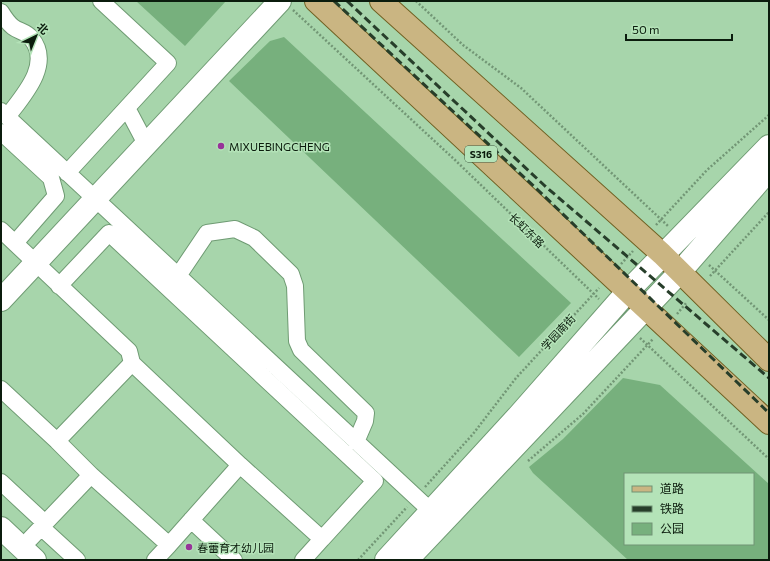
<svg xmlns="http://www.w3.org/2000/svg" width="770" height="561" viewBox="0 0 770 561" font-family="Commissioner,'Noto Sans SC',sans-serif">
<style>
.green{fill:#77b07d;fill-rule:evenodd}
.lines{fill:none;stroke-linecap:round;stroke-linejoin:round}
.street-casing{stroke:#6f9b73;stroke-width:18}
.secondary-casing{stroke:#6f9b73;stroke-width:24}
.primary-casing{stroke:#706022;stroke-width:24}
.path{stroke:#729675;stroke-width:2.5;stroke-dasharray:2 2;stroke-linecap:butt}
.street{stroke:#fff;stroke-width:16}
.secondary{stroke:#fff;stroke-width:22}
.primary{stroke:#cab582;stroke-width:22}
.rail{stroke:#273e2a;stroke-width:3;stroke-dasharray:8 4;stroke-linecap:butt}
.poi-dot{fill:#973399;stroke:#b4e3b8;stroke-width:1.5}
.labels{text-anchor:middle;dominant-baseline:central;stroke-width:3;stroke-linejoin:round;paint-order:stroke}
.shield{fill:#b4e3b8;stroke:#3e5840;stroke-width:1}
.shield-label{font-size:10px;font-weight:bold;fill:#0b1c0d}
.poi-label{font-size:11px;fill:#0b1c0d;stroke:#b4e3b8;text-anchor:start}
.street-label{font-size:11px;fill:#0b1c0d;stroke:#b4e3b8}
</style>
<rect width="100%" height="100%" fill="#a7d5ab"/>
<path class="green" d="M136,1H226L185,46Z
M284,37L571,303L519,357L229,81L270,41Z
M623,378L660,385L769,484V560H628L533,473L529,467L563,439ZM625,474H753V544H625Z"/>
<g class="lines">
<g class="street-casing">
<path id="street" d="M1,12C4,17 8,23 13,27C18,31 27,32 31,38C53,64 23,96 7,117
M127,108L146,144
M1,111L431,511
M1,132L51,178L56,196L15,243
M67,173L168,63L101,1
M1,230L129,351L132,363L240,465L169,545L91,475L30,539
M178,276L207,233L235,229L254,238L291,274L295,286L297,341L301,350L366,413L365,421L356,442
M59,286L109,233L375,481L322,539
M1,389L57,441L132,363
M57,441L91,475
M240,465L322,539L303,560
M1,482L45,523
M191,520L234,560
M41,527L77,560
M155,560L169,545"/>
</g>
<g class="secondary-casing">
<path id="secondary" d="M1,300L280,1
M1,528L35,560
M386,560L519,415L628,291L769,146
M407,560L680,272L769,170"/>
</g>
<g class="primary-casing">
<path id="primary" d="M316,1L769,423
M381,1L662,254L769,360"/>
</g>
<path class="path" d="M416,1L463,45L521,88L668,226
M293,10L455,160L599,299
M656,225L707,170L769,115
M621,264L633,251
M709,265L769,320
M710,276L769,212
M677,314L687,302
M640,338L769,459
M528,461L583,414L653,339
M425,487L473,434L516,378L599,288
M358,560L407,507"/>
<use href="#street" class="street"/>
<use href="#secondary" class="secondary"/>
<use href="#primary" class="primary"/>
<path class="rail" d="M334,1L539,191L769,413
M347,1L545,186L769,378"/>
</g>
<g class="poi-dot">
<circle cx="221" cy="146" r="4"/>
<circle cx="189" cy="547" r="4"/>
</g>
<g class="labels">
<rect class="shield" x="465" y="146" width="32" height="16" rx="3"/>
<g class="shield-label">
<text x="481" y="154">S316</text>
</g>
<g class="poi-label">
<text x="229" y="146">MIXUEBINGCHENG</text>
<text x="197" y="547">春蕾育才幼儿园</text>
</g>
<g class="street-label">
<text transform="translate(527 230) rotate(44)">长虹东路</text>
<text transform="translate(558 332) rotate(-47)">学园南街</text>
</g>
</g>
<rect width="770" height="561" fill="none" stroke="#0b1c0d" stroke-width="4"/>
<rect x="624" y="473" width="130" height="72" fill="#b4e3b8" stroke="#709374"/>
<rect x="632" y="486" width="20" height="6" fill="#cab582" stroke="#709374"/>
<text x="660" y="493" font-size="12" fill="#0b1c0d">道路</text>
<rect x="632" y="506" width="20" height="6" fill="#273e2a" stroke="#709374"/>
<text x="660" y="513" font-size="12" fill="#0b1c0d">铁路</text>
<rect x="632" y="523" width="20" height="12" fill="#77b07d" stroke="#709374"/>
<text x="660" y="533" font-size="12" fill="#0b1c0d">公园</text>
<g transform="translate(36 36) rotate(43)" stroke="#b4e3b8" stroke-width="3" paint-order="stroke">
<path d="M0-3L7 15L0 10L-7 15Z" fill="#0b1c0d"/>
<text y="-6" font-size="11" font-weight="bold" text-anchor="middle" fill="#0b1c0d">北</text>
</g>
<path d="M626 34v6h106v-6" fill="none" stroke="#0b1c0d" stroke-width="2"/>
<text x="632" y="34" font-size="12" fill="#0b1c0d" stroke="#b4e3b8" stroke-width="3" paint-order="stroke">50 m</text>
</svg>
